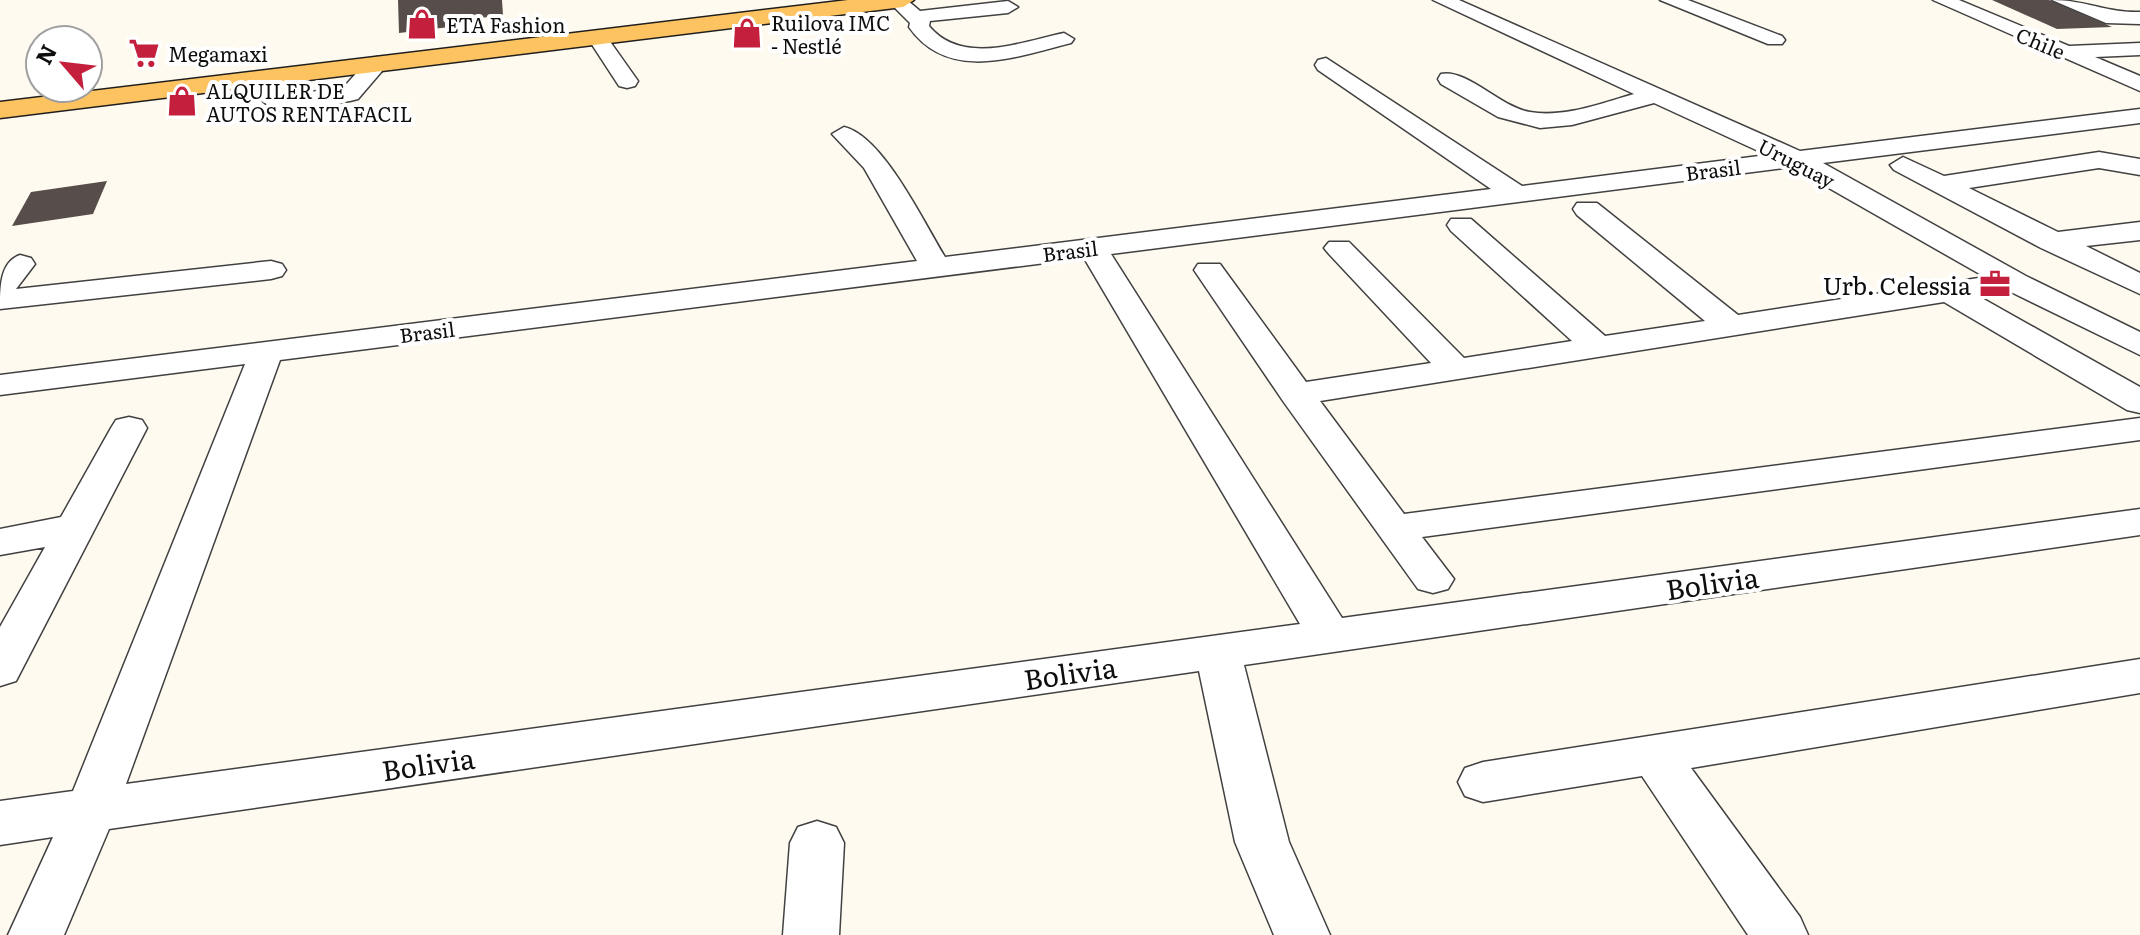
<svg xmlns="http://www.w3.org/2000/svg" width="2140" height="935" viewBox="0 0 2140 935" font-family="Literata,serif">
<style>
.building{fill:#574d4a}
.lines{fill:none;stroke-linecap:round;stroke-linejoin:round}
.minor-casing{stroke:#414141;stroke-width:3}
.major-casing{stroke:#1f1f1f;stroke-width:3}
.minor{fill:#fff;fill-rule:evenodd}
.major{fill:#fdc360;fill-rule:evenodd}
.labels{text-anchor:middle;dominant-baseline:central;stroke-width:8;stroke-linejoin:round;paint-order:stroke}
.far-poi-label{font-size:20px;fill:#0e0e0e;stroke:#fff;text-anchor:start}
.far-street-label{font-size:20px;fill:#0e0e0e;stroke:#fff}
.poi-label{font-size:24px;fill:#0e0e0e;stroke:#fff;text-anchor:end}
.near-street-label{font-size:28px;fill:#0e0e0e;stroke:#fff}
</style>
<rect width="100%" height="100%" fill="#fffaef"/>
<path class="building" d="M398,0H502L503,15L458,21V26L399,33Z
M1992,0H2049L2112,27L2057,29Z
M107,181L93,214L12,226L31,192Z"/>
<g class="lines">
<g class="minor-casing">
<path id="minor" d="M887,0H907L920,11L1008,1L1018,7L1008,13L930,21L929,26C962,66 1021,42 1064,33L1074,39L1071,43C1016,57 948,83 909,27L910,23Z
M1433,0H1459L1800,151L2140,109V123L1823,163L2026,276L2140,332V355L2011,292L1980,297L2140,387V413L2127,410L1944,302L1320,401L1404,514L2140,418V440L1422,537L1454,579L1448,589L1433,593L1418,589L1283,401L1194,270L1198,264H1220L1306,382L1431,363L1329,254L1324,248L1329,242H1349L1464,358L1572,341L1451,231L1447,225L1451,219H1471L1605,336L1705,321L1577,215L1573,209L1577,203H1597L1738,315L1985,277L1792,167L1111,254L1342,618L2140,509V535L1244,665L1289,842L1330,935H1274L1235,842L1199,671L109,829L64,935H8L53,837L0,845V801L73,791L245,364L0,395V375L917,261L864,168L832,134L844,127C883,136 924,223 945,257L1491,189L1318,70L1315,65L1318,60L1326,58L1522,186L1767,155L1654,103L1572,125L1540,128L1498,117L1441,84L1438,79L1441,74C1466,68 1502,108 1530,112C1564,118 1602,103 1634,94ZM1084,258L1300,624L126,784L280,360Z
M1660,0H1688L1782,36L1785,40L1782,44H1768Z
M1933,0H1959L2069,46L2140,43V55L2095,57L2140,76V91Z
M2052,0C2086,0 2107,13 2140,12V24L2106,23Z
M597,31L604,33L638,81L635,86L627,88L619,86L587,37Z
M377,57L388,64L358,99L350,101L279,110L271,108L238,80L249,73L284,95L343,88L369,59Z
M2099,152L2140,159V175L2099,168L1969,188L2058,232L2140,222V240L2086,246L2140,273V294L2041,248L1894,170L1890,165L1903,157L1944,176Z
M20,255L31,258L35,264L16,289L271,261L282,264L286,270L282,276L271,279L0,309C0,287 0,262 20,255Z
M129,417L142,420L147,428L16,681L0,686V627L45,547L0,555V529L61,517L111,428L116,420Z
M2140,659V693L1691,768L1800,917L1808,935H1748L1642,776L1483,802L1465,796L1458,782L1465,768L1483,762Z
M817,821L836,827L844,843L839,935H783L790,843L798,827Z"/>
</g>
<g class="major-casing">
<path id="major" d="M848,0H914L903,7L0,118V102Z"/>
</g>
<use href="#minor" class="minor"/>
<use href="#major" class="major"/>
</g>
<defs>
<g id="shop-bare" transform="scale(2.4)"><path d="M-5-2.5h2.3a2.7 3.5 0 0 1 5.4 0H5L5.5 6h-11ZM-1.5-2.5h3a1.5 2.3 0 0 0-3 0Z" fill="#c4203d" stroke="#fff" stroke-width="2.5" paint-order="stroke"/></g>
<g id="supermarket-bare" transform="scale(2.4)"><path d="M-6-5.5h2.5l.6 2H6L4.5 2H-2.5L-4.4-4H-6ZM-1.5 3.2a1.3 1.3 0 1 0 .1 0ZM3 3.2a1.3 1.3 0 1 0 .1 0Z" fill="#c4203d" stroke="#fff" stroke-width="2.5" paint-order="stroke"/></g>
<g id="office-bare" transform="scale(2.4)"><path d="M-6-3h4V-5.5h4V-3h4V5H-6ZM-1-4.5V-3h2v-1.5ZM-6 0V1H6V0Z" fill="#c4203d" stroke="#fff" stroke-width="2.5" paint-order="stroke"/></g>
</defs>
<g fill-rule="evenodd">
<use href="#shop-bare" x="422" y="24"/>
<use href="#shop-bare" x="747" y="33"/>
<use href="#supermarket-bare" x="144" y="53"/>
<use href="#shop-bare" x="182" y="101"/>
<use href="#office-bare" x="1995" y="284"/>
</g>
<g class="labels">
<g class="far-poi-label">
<text x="771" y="22">Ruilova IMC<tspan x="771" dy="23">- Nestlé</tspan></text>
<text x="446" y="24">ETA Fashion</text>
<text x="168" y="53">Megamaxi</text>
<text x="206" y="90">ALQUILER DE<tspan x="206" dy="23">AUTOS RENTAFACIL</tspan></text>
</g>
<g class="far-street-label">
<text transform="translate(2041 42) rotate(23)">Chile</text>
<text transform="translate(1797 162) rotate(27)">Uruguay</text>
<text transform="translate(1713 169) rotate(-7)">Brasil</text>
<text transform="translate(1070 250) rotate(-7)">Brasil</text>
<text transform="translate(427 331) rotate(-7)">Brasil</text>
</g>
<g class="poi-label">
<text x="1971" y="284">Urb. Celessia</text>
</g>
<g class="near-street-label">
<text transform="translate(1712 582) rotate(-8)">Bolivia</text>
<text transform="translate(1070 672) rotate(-8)">Bolivia</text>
<text transform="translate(428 763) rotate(-8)">Bolivia</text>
</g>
</g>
<g transform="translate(64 64) rotate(298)"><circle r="38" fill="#ffffff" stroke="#9f9f9f" stroke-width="2"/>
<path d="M0-6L14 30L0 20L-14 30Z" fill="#c4203d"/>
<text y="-12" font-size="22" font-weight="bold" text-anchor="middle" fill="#0e0e0e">N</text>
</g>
</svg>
